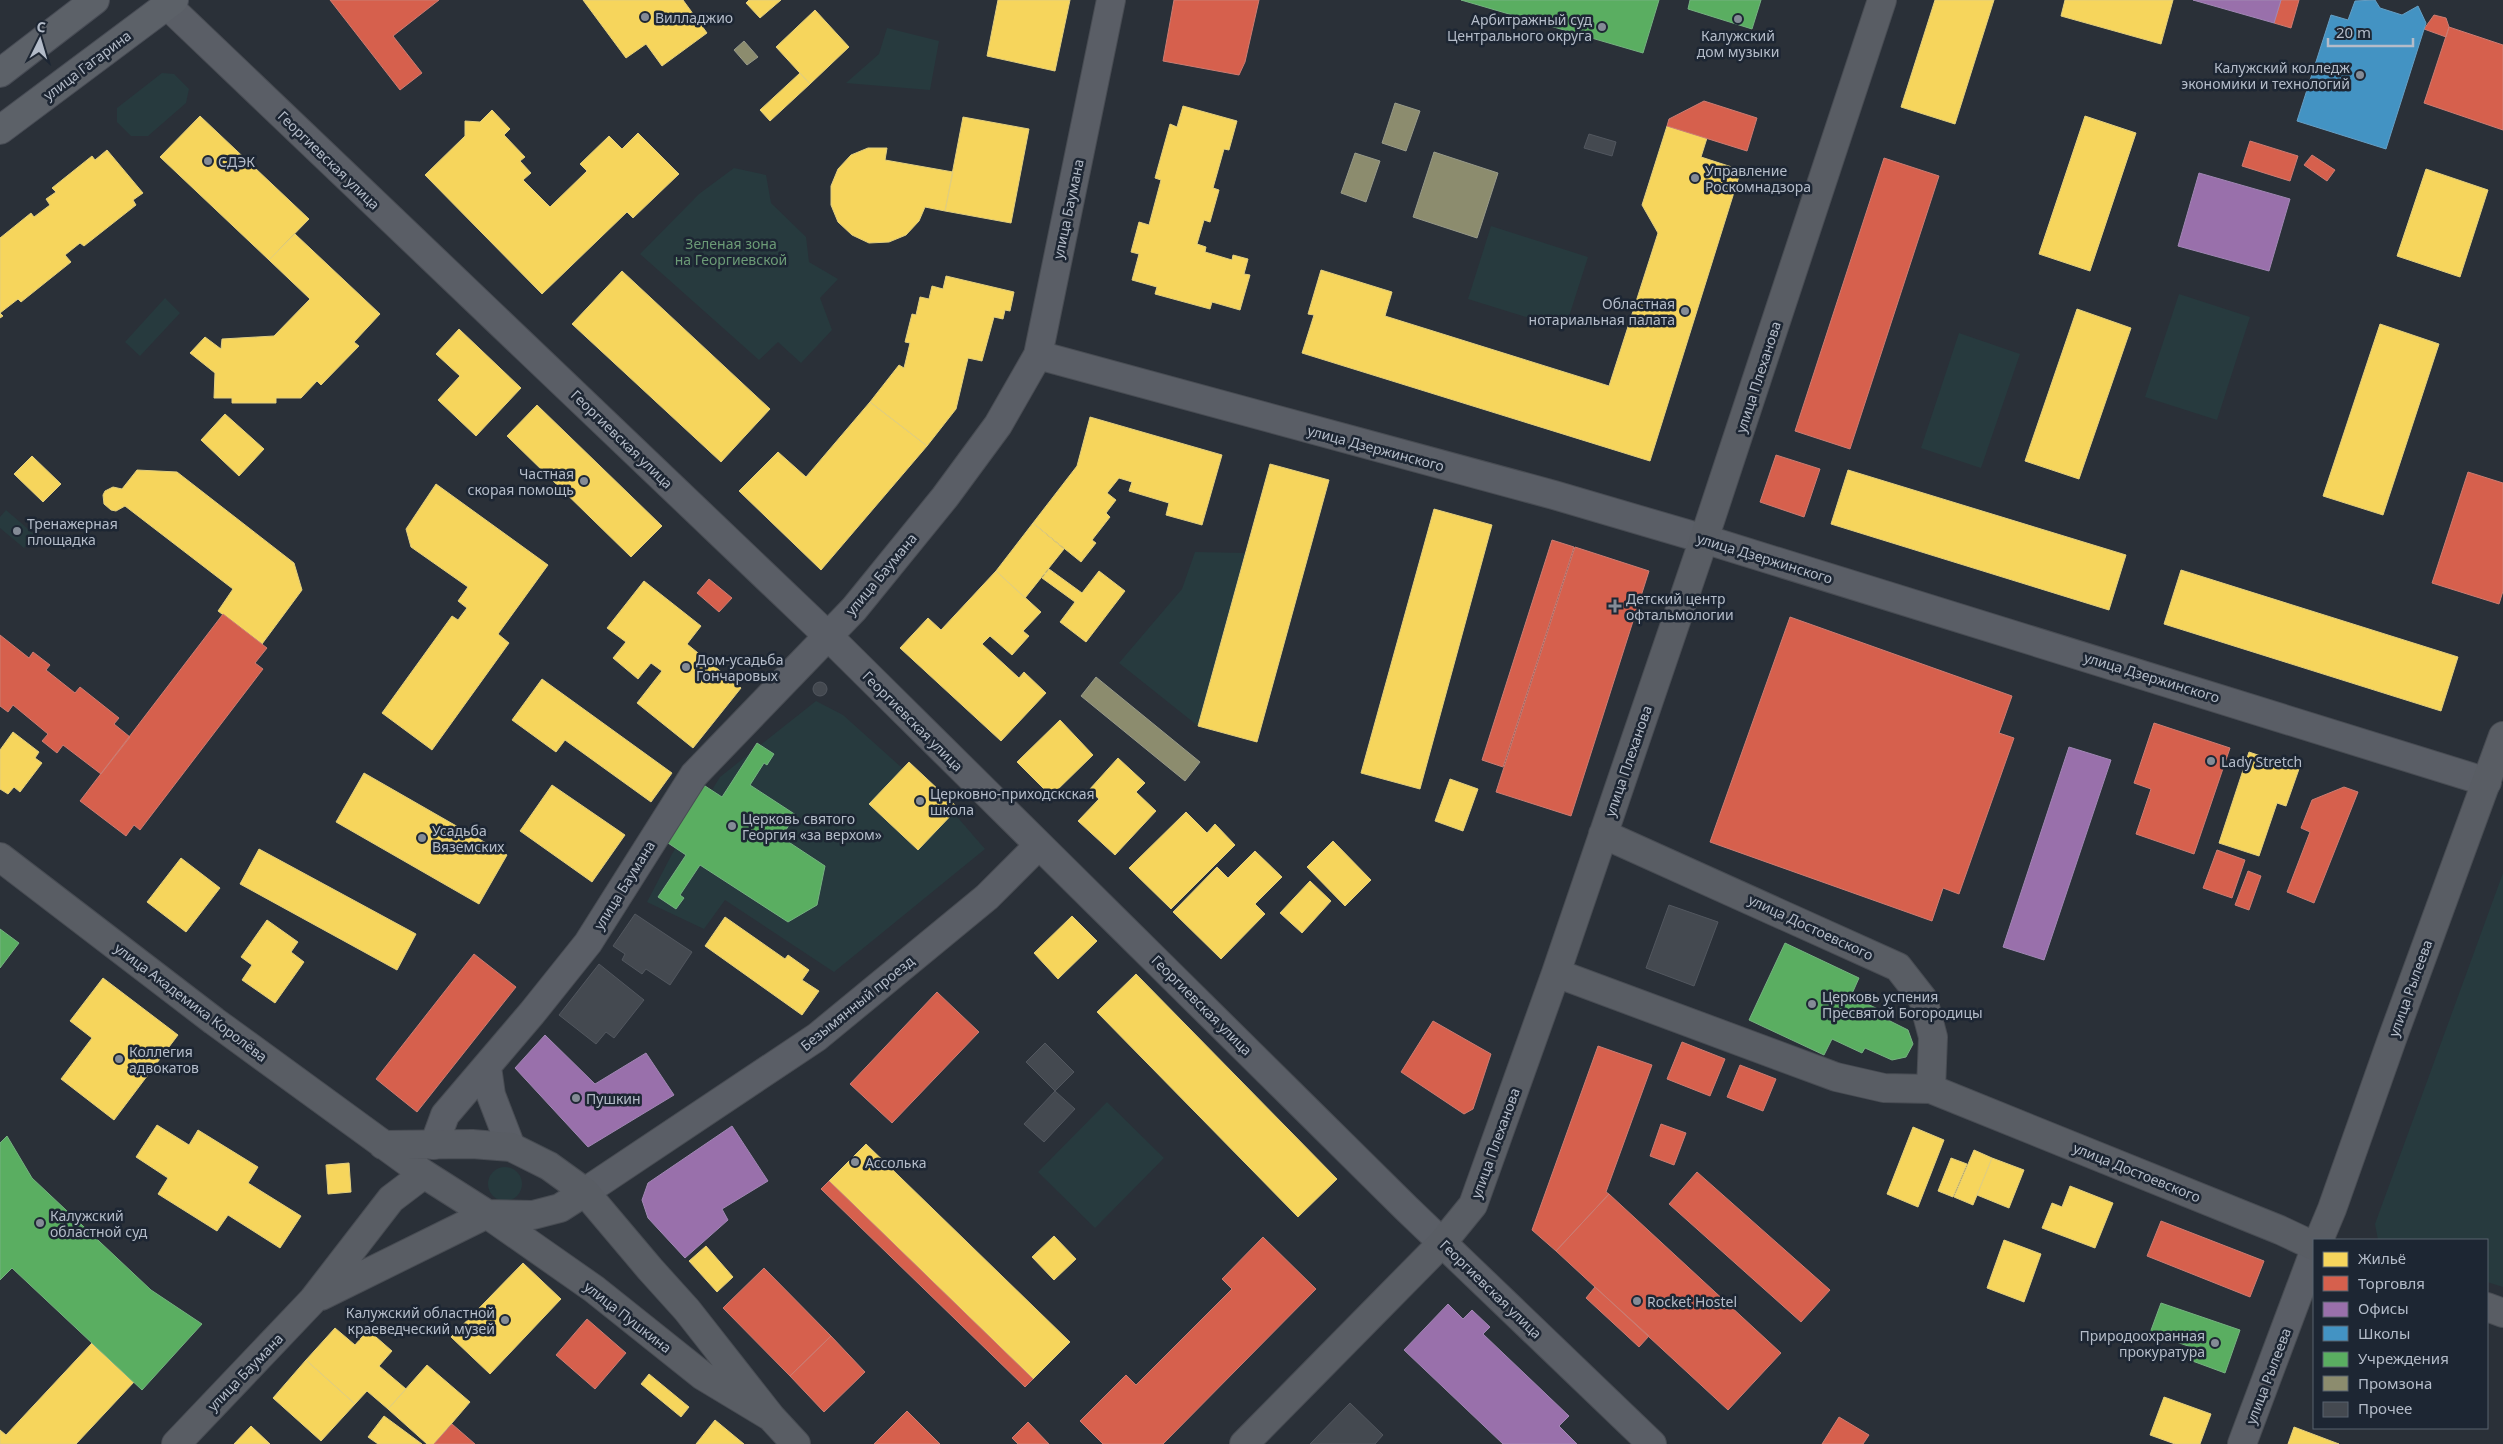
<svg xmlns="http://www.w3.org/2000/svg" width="2503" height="1444" viewBox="0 0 2503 1444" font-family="'Noto Sans',sans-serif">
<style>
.green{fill:#273a3e}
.homes{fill:#f6d55c;stroke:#e2ce7d}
.shops{fill:#d6604d;stroke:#cc7c72}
.offices{fill:#9970ab;stroke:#a187b4}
.schools{fill:#4393c3;stroke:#659fc5}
.public{fill:#5aae61;stroke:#75b280}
.industry{fill:#8c8c6e;stroke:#989a89}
.building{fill:#444950;stroke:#52575f}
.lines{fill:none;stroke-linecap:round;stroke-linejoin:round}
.street-casing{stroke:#484c53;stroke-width:30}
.secondary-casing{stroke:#484c53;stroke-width:30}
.primary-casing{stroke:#484c55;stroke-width:30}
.street{stroke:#5a5e66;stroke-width:28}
.secondary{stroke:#595d64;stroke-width:28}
.primary{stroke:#5c6168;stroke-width:28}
.poi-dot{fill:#848b96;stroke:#1d2633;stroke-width:2}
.labels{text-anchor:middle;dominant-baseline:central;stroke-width:5;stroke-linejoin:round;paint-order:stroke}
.poi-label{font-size:14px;fill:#b4bcc9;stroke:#1d2633;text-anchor:start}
.street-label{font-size:14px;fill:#b4bcc9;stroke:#1d2633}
.park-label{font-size:14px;fill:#6b9a76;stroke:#1d2633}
</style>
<rect width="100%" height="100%" fill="#2a3038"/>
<path class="green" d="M887,28L939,41L930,90L846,83L879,54Z
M162,73L174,74L189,89L186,103L148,136H131L117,122V108Z
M734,168L766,175L771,203L806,237L809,262L838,279L820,298L832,330L801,363L778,342L759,360L640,254L699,194Z
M1491,226L1588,257L1565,329L1468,299Z
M2179,294L2250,317L2217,420L2145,397Z
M165,298L180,313L140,356L125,342Z
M1959,333L2020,354L1981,468L1921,448Z
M6,510L35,535L24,548L0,528V517Z
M1195,552L1246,553L1198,726L1119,663L1182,589Z
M816,701L843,715L959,819L985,849L834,972L725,900L704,929L647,902L672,854L720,777Z
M2503,873V1287L2487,1282V1240H2378L2375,1224Z
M1107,1102L1164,1158L1095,1228L1038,1172Z
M488 1184a17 17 0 1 1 34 0a17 17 0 1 1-34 0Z"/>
<path class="homes" d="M583,0H683L707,33L662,66L646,44L626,58Z
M749,0H781L760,18L746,3Z
M998,0H1070L1055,71L987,56Z
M1935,0H1994L1955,124L1901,107Z
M2065,0H2173L2161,44L2061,16Z
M815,10L849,47L810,84L776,47Z
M800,73L810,84L770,121L760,110Z
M1183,106L1237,121L1229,150L1224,149L1213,188L1219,190L1210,222L1204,220L1197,244L1206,247L1205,252L1232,260L1233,255L1248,259L1244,274L1250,275L1240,310L1212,302L1210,309L1155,294L1157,287L1132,280L1139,254L1131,252L1139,222L1149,225L1161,180L1155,178L1170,124L1177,127Z
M492,110L510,129L504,135L525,157L520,161L531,173L523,180L550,207L587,171L580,164L609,136L622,149L638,133L679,174L633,218L627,212L542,294L425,175L465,136V121L480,122Z
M200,116L309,219L269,260L160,157Z
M2085,116L2136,133L2090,271L2039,254Z
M963,117L1029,129L1011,223L945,211Z
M1667,126L1707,138L1701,157L1741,170L1650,461L1302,353L1314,315L1308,314L1321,270L1392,292L1385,316L1609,386L1658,233L1642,205Z
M868,148H887L885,160L953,172L945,211L925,207L919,221L906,235L889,242L869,243L852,235L838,222L831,205V186L838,169L851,155Z
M107,150L143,193L133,200L136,205L84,246L80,243L65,255L71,262L21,302L18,299L0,313L3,316L0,318V238L31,213L34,217L50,205L46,199L56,192L52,188L92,156L95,160Z
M2426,169L2488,190L2460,277L2397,256Z
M295,234L380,314L354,342L359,346L321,385L317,381L301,398H276V403H232V398H214L215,373L190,353L205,337L221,349L222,339L274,336L310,299L269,260Z
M622,271L770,409L721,462L572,324Z
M946,276L1014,292L1010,311L1005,310L1003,319L994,317L982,361L968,358L956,409L927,446L870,402L899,365L904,368L910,343L905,342L912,314L916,315L920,297L929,299L932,286L943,289Z
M2077,309L2131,328L2079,479L2025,461Z
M2380,324L2439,344L2383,515L2323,496Z
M459,329L521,388L476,436L438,400L460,376L436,354Z
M870,402L927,446L821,570L739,491L778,452L806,477Z
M537,405L662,526L631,557L507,436Z
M225,414L264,449L239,476L201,440Z
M1090,417L1222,455L1202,525L1166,515L1169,503L1129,491L1132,482L1119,478L1107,493L1116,500L1106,513L1110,517L1092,540L1096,543L1081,562L1033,523L1077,466Z
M32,456L61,484L43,502L14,474Z
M1270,464L1329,480L1257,742L1198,726Z
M137,470L177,472L294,563L302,590L262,644L218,611L233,589L125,506L116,511L111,510L104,504L103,495L105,491L113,487L122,489Z
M1848,470L2126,555L2109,610L1831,524Z
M436,484L548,565L498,634L509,643L432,750L382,713L452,616L458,620L467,608L458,601L468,587L411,547L406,529Z
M1434,509L1492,525L1420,789L1361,773Z
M1033,523L1064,549L1025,598L996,571Z
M1049,569L1082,593L1099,571L1125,591L1086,642L1060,622L1075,602L1042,578Z
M2181,570L2458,657L2441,711L2164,624Z
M996,571L1041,612L1023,631L1029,636L1012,655L990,636L982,644L1019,678L1024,672L1046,693L1001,741L900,648L928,618L941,630Z
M644,581L701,626L687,644L741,688L693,748L637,703L662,671L651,663L638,679L613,658L626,642L607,628Z
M542,679L672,773L651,802L565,740L556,752L512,720Z
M1060,720L1093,755L1051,796L1017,762Z
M13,732L39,752L35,758L42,763L20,792L14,787L8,794L0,789V750Z
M2249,752L2299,769L2286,806L2277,803L2259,856L2219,843Z
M1118,758L1145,783L1136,792L1156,811L1115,855L1078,821L1099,799L1089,790Z
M909,762L958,808L918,850L869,804Z
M364,773L507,855L479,904L336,822Z
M1450,779L1478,789L1463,831L1435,821Z
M552,785L625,835L592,882L520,831Z
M1186,812L1207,833L1215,824L1235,845L1171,909L1129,868Z
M1333,841L1371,880L1345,906L1307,867Z
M259,849L416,934L397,970L240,884Z
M1255,851L1282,877L1255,904L1265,914L1221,959L1173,912L1217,867L1228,878Z
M181,858L220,888L186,932L147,902Z
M1310,881L1331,901L1302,933L1280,913Z
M1072,916L1097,941L1058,979L1034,953Z
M725,917L785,959L788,955L809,970L802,980L819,991L802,1015L705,946Z
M267,920L298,942L291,952L304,962L275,1003L242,980L252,965L241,957Z
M1136,974L1337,1179L1298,1217L1097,1012Z
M103,978L178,1035L114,1120L61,1079L92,1038L70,1021Z
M157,1125L189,1145L198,1130L258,1167L248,1183L301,1216L280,1248L228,1215L217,1231L158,1194L168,1178L136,1157Z
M1913,1127L1944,1140L1918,1207L1887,1194Z
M866,1144L1070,1342L1033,1379L829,1181Z
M1974,1150L1992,1158L1973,1205L1954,1197Z
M1951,1158L1967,1164L1953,1197L1938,1191Z
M1992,1158L2024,1170L2009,1208L1977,1195Z
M349,1163L351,1192L328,1194L326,1165Z
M2070,1186L2113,1203L2095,1248L2042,1228L2052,1203L2062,1207Z
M1054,1236L1076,1259L1054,1280L1032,1257Z
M2004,1240L2041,1254L2024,1302L1987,1288Z
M706,1246L733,1277L717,1292L689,1261Z
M523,1263L561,1299L490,1374L451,1337Z
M335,1328L355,1345L368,1330L392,1351L379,1366L406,1389L388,1409L367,1391L355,1404L306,1360Z
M92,1343L134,1382L76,1444H0V1430L6,1435Z
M306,1360L355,1404L321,1441L273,1398Z
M427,1365L470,1402L434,1444H427L388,1409Z
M649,1374L689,1407L681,1417L641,1384Z
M2164,1397L2211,1414L2200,1444H2175L2150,1435Z
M384,1416L422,1444H378L368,1437Z
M715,1420L744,1444H696Z
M251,1426L270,1444H234Z
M2294,1427L2339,1444H2288Z"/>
<path class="shops" d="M330,0H439L393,36L422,73L400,90Z
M1174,0H1259L1245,62L1239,75L1163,61Z
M2281,0H2299L2291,28L2274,23Z
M2434,15L2446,18L2449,27L2446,37L2424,29Z
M2449,27L2503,45V130L2424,103Z
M1704,101L1757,118L1747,151L1667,126L1669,119Z
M2250,141L2298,156L2290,181L2242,166Z
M2312,155L2335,170L2327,181L2304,165Z
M1884,158L1939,176L1850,449L1795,431Z
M1776,455L1820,469L1804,517L1760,502Z
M2468,472L2503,483V591L2499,604L2432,583Z
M1552,540L1574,547L1503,767L1482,760Z
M1575,547L1649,571L1571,816L1496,792Z
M709,579L732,598L719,612L697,593Z
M223,614L267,648L255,663L263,669L140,830L134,825L126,836L80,801Z
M1790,617L2012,696L1999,733L2014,738L1959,894L1943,888L1932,921L1710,842Z
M0,635L29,658L33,652L50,665L46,670L75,693L80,687L119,718L114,724L130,737L101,774L63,745L57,753L42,741L48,734L13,705L8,712L0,706Z
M2154,723L2230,748L2194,854L2136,834L2151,789L2134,783Z
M2344,787L2358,792L2314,903L2287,892L2310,832L2301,828L2312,800Z
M2217,850L2245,860L2232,898L2203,888Z
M2248,871L2261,876L2249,910L2235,905Z
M474,954L516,987L417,1112L376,1079Z
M937,992L979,1032L892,1123L850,1084Z
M1433,1021L1491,1054L1473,1109L1464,1114L1401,1072Z
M1682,1042L1725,1059L1710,1096L1667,1079Z
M1598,1046L1652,1065L1606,1192L1609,1194L1556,1251L1532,1230Z
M1740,1065L1776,1079L1763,1111L1727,1097Z
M1661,1124L1686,1133L1674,1165L1650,1156Z
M1697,1172L1830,1290L1801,1322L1669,1204Z
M829,1181L1033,1379L1025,1387L821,1189Z
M1609,1194L1781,1353L1728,1410L1556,1251Z
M2161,1221L2264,1261L2250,1297L2147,1256Z
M1263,1237L1316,1289L1163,1444H1103L1080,1421L1126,1375L1136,1385L1232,1289L1222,1279Z
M764,1268L831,1336L790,1376L723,1308Z
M1595,1287L1649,1336L1639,1347L1586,1298Z
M587,1319L626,1353L595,1389L556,1355Z
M831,1336L865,1372L824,1412L790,1376Z
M907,1411L940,1444H874Z
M1839,1417L1869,1435L1863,1444H1822Z
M1028,1422L1049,1444H1018L1012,1438Z
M452,1424L475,1444H434Z"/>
<path class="offices" d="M2193,0H2281L2274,23Z
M2199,173L2290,199L2269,271L2178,246Z
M2069,747L2111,760L2044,960L2003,947Z
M545,1035L595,1084L646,1053L674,1095L588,1147L515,1068Z
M732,1126L768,1181L722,1209L728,1220L685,1258L648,1218L642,1200L648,1183Z
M1448,1304L1463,1319L1472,1310L1490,1327L1483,1334L1569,1416L1559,1426L1577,1444H1503L1404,1350Z"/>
<path class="schools" d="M2375,0L2380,8L2402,15L2418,6L2426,23L2386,149L2297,121L2331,15L2348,20L2355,1Z"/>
<path class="public" d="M1461,0H1659L1643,53Z
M1690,0H1761L1752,29L1688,9Z
M757,743L774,754L767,765L764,763L750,785L796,815L781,837L825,866L817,905L788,922L700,865L680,895L684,898L676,909L658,897L686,855L668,843L681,810L702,784L722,797Z
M0,929L19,943L0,968Z
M1785,943L1859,978L1851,996L1882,1011L1880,1016L1908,1030L1913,1044L1906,1057L1892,1060L1865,1048L1862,1053L1832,1039L1824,1055L1749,1020Z
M7,1136L32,1178L151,1290L202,1324L142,1390L12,1268L0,1280V1143Z
M2161,1303L2240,1330L2225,1373L2187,1359L2191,1347L2150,1333Z"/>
<path class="industry" d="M744,41L758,57L747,65L734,50Z
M1395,103L1420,111L1406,151L1382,143Z
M1434,152L1498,173L1477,238L1413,217Z
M1355,153L1380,161L1366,202L1341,193Z
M1096,677L1200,762L1185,781L1081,696Z"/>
<path class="building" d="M1589,134L1616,142L1612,156L1584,148Z
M813 689a7 7 0 1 1 14 0a7 7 0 1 1-14 0Z
M1669,905L1718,922L1694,986L1646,968Z
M635,914L692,952L670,985L646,969L642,974L622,960L625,954L613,946Z
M599,964L644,1000L614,1038L606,1032L596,1044L559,1015Z
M1045,1043L1074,1072L1055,1091L1026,1062Z
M1055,1091L1075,1109L1044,1142L1024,1124Z
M1350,1403L1383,1435L1375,1444H1310Z"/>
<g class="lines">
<g class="street-casing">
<path id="street" d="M167,5L828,636L1406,1208L1652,1444
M1038,355L1554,495L1704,539L2487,782
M487,1067L491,1095L511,1147
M434,1145L445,1115L532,1013L588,943L694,775L854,609L945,497L998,425L1038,355L1111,0
M585,1192L817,1037L987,897L1039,845
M2242,1444L2314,1252"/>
</g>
<g class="secondary-casing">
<path id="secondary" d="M1603,834L1898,967L1923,999L1933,1037L1931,1089
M0,857L214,1021L424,1174L487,1214L594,1289L703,1376L771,1417
M1556,973L1836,1077L1884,1088L1931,1089L2280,1230L2314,1246
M383,1145L472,1144L511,1147L549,1166L585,1192L650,1269L687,1310L771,1417L796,1444
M2319,1240L2332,1209L2391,1042L2503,736
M321,1296L487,1214L533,1215L560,1208L585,1192
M2487,1307L2503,1313
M176,1444L313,1300L391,1199L424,1174
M1244,1444L1442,1243L1473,1205L1556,973L1704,539L1882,0"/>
</g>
<g class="primary-casing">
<path id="primary" d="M0,73L95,0
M0,130L174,0"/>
</g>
<use href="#street" class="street"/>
<use href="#secondary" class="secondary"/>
<use href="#primary" class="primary"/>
</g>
<g class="poi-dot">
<circle cx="645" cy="17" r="5"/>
<circle cx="1738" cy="19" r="5"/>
<circle cx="1602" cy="27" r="5"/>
<circle cx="2360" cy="75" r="5"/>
<circle cx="208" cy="161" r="5"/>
<circle cx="1695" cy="178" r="5"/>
<circle cx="1685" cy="311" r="5"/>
<circle cx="584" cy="481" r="5"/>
<circle cx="17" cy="531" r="5"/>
<path d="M1612.5 598.5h5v5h5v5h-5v5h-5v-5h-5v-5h5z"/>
<circle cx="686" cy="667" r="5"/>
<circle cx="2211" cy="761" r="5"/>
<circle cx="920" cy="801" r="5"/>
<circle cx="732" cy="826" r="5"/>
<circle cx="422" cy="838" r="5"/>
<circle cx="1812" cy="1004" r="5"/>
<circle cx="119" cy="1059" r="5"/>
<circle cx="576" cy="1098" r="5"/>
<circle cx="855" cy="1162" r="5"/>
<circle cx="40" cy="1223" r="5"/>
<circle cx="1637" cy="1301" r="5"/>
<circle cx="505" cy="1320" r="5"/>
<circle cx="2215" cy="1343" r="5"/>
</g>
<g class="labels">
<g class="poi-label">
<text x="655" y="17">Вилладжио</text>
<text x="1592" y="19" text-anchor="end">Арбитражный суд<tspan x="1592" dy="16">Центрального округа</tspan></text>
<text x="1738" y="35" text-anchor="middle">Калужский<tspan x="1738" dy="16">дом музыки</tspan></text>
<text x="2350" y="67" text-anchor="end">Калужский колледж<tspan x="2350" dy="16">экономики и технологий</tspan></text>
<text x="218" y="161">СДЭК</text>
<text x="1705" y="170">Управление<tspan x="1705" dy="16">Роскомнадзора</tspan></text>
<text x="1675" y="303" text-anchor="end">Областная<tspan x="1675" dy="16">нотариальная палата</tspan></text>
<text x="574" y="473" text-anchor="end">Частная<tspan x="574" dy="16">скорая помощь</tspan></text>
<text x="27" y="523">Тренажерная<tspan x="27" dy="16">площадка</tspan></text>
<text x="1626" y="598">Детский центр<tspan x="1626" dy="16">офтальмологии</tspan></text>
<text x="696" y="659">Дом-усадьба<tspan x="696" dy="16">Гончаровых</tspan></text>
<text x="2221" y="761">Lady Stretch</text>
<text x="930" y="793">Церковно-приходскская<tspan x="930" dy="16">школа</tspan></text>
<text x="742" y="818">Церковь святого<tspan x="742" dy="16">Георгия «за верхом»</tspan></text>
<text x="432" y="830">Усадьба<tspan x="432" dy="16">Вяземских</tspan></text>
<text x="1822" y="996">Церковь успения<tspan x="1822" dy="16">Пресвятой Богородицы</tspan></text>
<text x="129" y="1051">Коллегия<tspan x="129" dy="16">адвокатов</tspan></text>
<text x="586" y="1098">Пушкин</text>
<text x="865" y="1162">Ассолька</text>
<text x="50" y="1215">Калужский<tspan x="50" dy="16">областной суд</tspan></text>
<text x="1647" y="1301">Rocket Hostel</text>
<text x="495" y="1312" text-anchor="end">Калужский областной<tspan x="495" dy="16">краеведческий музей</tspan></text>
<text x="2205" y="1335" text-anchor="end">Природоохранная<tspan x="2205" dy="16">прокуратура</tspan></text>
</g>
<g class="street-label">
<text transform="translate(87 65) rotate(-37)">улица Гагарина</text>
<text transform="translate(329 160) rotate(44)">Георгиевская улица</text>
<text transform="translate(1068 209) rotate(-78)">улица Баумана</text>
<text transform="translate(1758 377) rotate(-72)">улица Плеханова</text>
<text transform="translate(622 439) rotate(44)">Георгиевская улица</text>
<text transform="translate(1376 448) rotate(15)">улица Дзержинского</text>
<text transform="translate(1765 558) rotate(17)">улица Дзержинского</text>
<text transform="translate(881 574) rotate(-50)">улица Баумана</text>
<text transform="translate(2152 677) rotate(17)">улица Дзержинского</text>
<text transform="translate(913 721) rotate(45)">Георгиевская улица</text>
<text transform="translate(1628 761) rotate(-71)">улица Плеханова</text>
<text transform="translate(624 885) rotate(-58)">улица Баумана</text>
<text transform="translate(1811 927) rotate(25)">улица Достоевского</text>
<text transform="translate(2410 988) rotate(-70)">улица Рылеева</text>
<text transform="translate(191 1002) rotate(37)">улица Академика Королёва</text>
<text transform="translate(857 1003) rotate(-39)">Безымянный проезд</text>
<text transform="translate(1202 1005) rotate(45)">Георгиевская улица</text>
<text transform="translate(1495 1143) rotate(-70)">улица Плеханова</text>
<text transform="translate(2137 1172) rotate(22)">улица Достоевского</text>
<text transform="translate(1491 1289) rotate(44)">Георгиевская улица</text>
<text transform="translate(628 1317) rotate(38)">улица Пушкина</text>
<text transform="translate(245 1372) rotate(-46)">улица Баумана</text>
<text transform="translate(2268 1376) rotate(-69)">улица Рылеева</text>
</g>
<g class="park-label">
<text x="731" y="243">Зеленая зона<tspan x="731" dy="16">на Георгиевской</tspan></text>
</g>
</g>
<rect x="2313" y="1239" width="175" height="190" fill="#1d2633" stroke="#59626f"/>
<rect x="2323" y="1252" width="25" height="15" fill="#f6d55c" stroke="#59626f"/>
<text x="2358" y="1264" font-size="15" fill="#b4bcc9">Жильё</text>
<rect x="2323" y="1276" width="25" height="15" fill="#d6604d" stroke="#59626f"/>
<text x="2358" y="1289" font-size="15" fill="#b4bcc9">Торговля</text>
<rect x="2323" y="1302" width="25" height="15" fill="#9970ab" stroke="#59626f"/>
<text x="2358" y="1314" font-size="15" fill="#b4bcc9">Офисы</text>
<rect x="2323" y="1326" width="25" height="15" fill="#4393c3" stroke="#59626f"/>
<text x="2358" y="1339" font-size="15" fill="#b4bcc9">Школы</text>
<rect x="2323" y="1352" width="25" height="15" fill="#5aae61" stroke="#59626f"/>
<text x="2358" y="1364" font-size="15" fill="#b4bcc9">Учреждения</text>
<rect x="2323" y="1376" width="25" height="15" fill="#8c8c6e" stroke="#59626f"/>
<text x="2358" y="1389" font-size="15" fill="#b4bcc9">Промзона</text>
<rect x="2323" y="1402" width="25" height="15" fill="#444950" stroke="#59626f"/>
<text x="2358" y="1414" font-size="15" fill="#b4bcc9">Прочее</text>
<g transform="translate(40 40) rotate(5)" stroke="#1d2633" stroke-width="4" paint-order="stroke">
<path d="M0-4L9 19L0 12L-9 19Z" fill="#b4bcc9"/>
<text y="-8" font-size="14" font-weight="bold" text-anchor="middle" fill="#b4bcc9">С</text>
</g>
<path d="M2328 38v8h85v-8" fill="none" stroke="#b4bcc9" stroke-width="2.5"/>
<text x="2336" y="38" font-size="15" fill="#b4bcc9" stroke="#1d2633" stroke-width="4" paint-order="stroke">20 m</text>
</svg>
